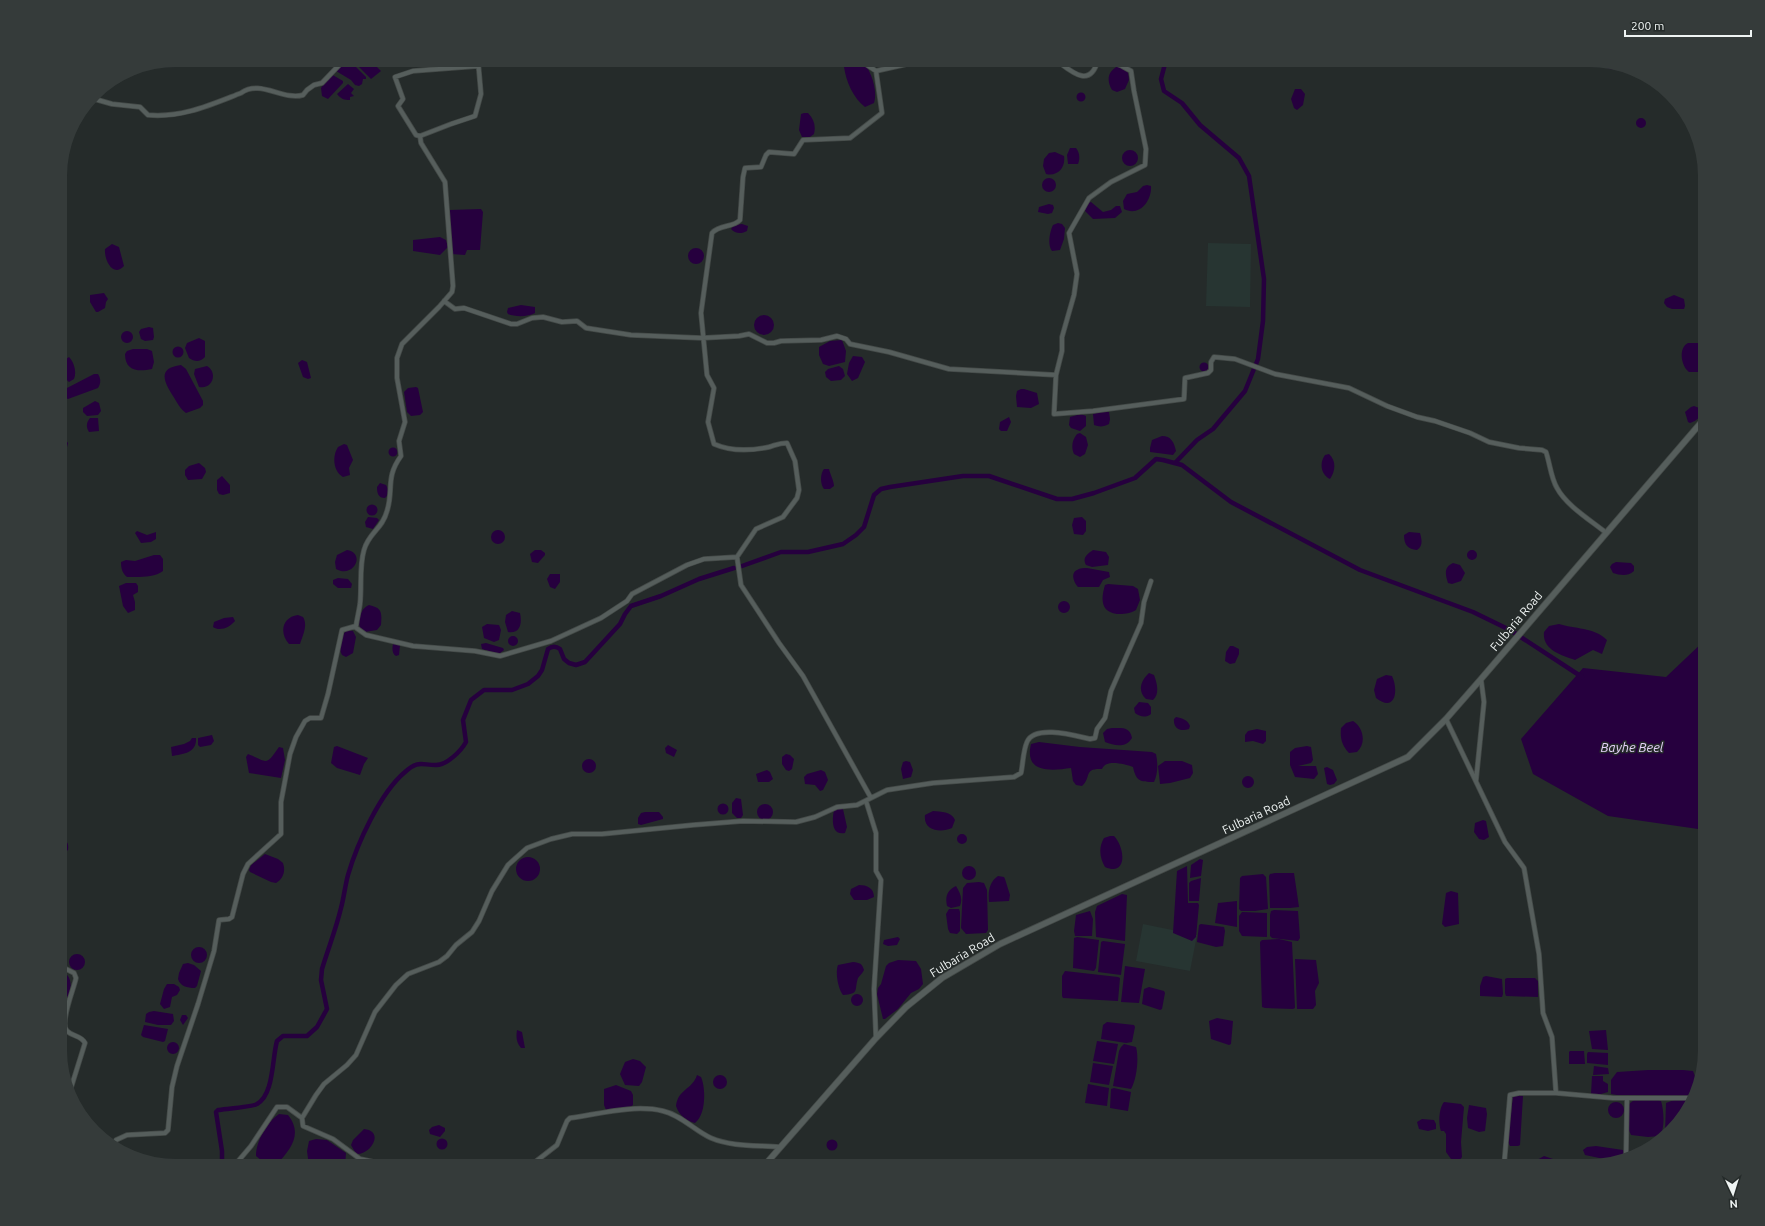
<svg xmlns="http://www.w3.org/2000/svg" width="1765" height="1226" viewBox="0 0 1765 1226" font-family="Ubuntu,sans-serif">
<style>
.built{fill:#273532}
.water{fill:#26003e}
.lines{fill:none;stroke-linecap:round;stroke-linejoin:round}
.canal{stroke:#26003e;stroke-width:4.5}
.street-casing{stroke:#444a48;stroke-width:5.5}
.secondary-casing{stroke:#444a48;stroke-width:7}
.street{stroke:#565e5c;stroke-width:4}
.secondary{stroke:#565e5c;stroke-width:5.5}
.labels{text-anchor:middle;dominant-baseline:central;stroke-width:3;stroke-linejoin:round;paint-order:stroke}
.street-label{font-size:12px;fill:#eff4f3;stroke:#252b2a}
.water-label{font-size:13px;font-style:italic;fill:#e6d2fa;stroke:#252b2a}
</style>
<rect width="100%" height="100%" fill="#252b2a"/>
<path class="built" d="M1208,243L1251,244L1250,307L1206,306Z
M1143,924L1197,935L1190,971L1136,961Z"/>
<path class="water" d="M346,60H349L366,77V79H363L362,84L359,86L355,85L351,80L336,71Z
M352,60H370L381,71L371,79Z
M625,60H640C637,66 633,67 627,66Z
M847,60H861C871,69 878,90 874,103L865,107C853,98 846,81 844,67Z
M1116,60H1151L1154,62L1153,65L1151,66C1141,65 1123,68 1116,60Z
M1118,66L1128,71L1129,80L1125,89L1117,92L1112,90C1106,80 1108,71 1118,66Z
M331,74L343,81V83L328,99L322,96L321,88Z
M348,84L354,89L351,93L354,96L350,97V100C344,100 341,99 337,94Z
M1295,89H1301L1305,94L1303,105L1297,110L1294,108L1291,99Z
M1076.5 97a4.5 4.5 0 1 1 9 0a4.5 4.5 0 1 1-9 0Z
M804,113H808C814,119 816,126 814,134L810,137H802L799,130L801,114Z
M1636 123a5 5 0 1 1 10 0a5 5 0 1 1-10 0Z
M1070,148H1076C1080,153 1080,159 1078,164H1068L1067,155Z
M1122 158a8 8 0 1 1 16 0a8 8 0 1 1-16 0Z
M1055,152L1064,156C1066,168 1057,177 1046,174L1043,166L1044,159L1049,153Z
M1042 185a7 7 0 1 1 14 0a7 7 0 1 1-14 0Z
M1147,185L1151,186C1152,201 1139,217 1124,209L1123,201L1127,194L1137,192L1143,186Z
M1091,202L1103,212L1111,210L1116,206H1120L1122,212L1115,218L1093,219L1085,211L1088,203Z
M1049,204L1053,205L1054,208L1052,213L1048,214L1038,212L1039,207Z
M481,209L483,212L480,250H467L465,255L451,254L449,210Z
M1058,223L1062,224L1065,228L1064,239L1060,250L1052,251C1047,245 1050,231 1053,225Z
M742,224L748,226L747,231C742,234 735,234 731,229L734,225Z
M440,237L446,240L448,247L440,255L413,251V240Z
M112,244L119,247L124,266C113,278 104,260 105,249Z
M688 256a8 8 0 1 1 16 0a8 8 0 1 1-16 0Z
M104,293L108,299L106,302L105,308L98,312H96L90,302V295Z
M1674,295L1684,299L1685,306L1684,309H1672L1667,307L1664,303L1665,299Z
M521,305L535,307V313C528,317 515,317 508,314L507,312L508,308Z
M754 325a10 10 0 1 1 20 0a10 10 0 1 1-20 0Z
M60,318L67,327L66,332L60,333Z
M149,327L153,328L154,337L153,340L145,341L141,339L139,332L141,329Z
M121 337a6 6 0 1 1 12 0a6 6 0 1 1-12 0Z
M199,338L205,341V357C200,362 195,362 189,358L185,348L187,343Z
M842,340L846,351L845,362L829,366L823,364L819,355V347L830,341Z
M1688,343H1701L1705,353V366L1700,372H1689C1681,366 1678,348 1688,343Z
M172.5 352a5.5 5.5 0 1 1 11 0a5.5 5.5 0 1 1-11 0Z
M133,349H147L152,351L154,362L152,369C138,372 125,371 125,354L127,351Z
M853,356L862,357L865,362L858,378L852,381L847,374L849,363Z
M69,357C74,362 77,372 74,379L69,382C63,378 62,368 63,361Z
M302,360L307,362L311,378L308,379L303,377L298,363Z
M1199.5 367a4.5 4.5 0 1 1 9 0a4.5 4.5 0 1 1-9 0Z
M181,365L186,369L203,401V405L200,408L186,413C180,409 177,402 173,396C163,380 158,368 181,365Z
M207,366C218,372 213,390 199,387L194,374L195,369Z
M839,366L843,369L845,376L841,380L831,381L826,377L825,372L828,369Z
M94,374H98C101,379 101,383 98,388L68,399L66,398L64,393L67,388Z
M416,387L418,388L423,412L420,415L411,416L407,412L404,392L408,388Z
M1021,389H1024L1037,393L1039,404L1031,408L1017,407L1016,396L1017,391Z
M95,401L99,403L101,411L98,415L87,416L83,412V408Z
M1694,406L1702,409C1702,416 1697,421 1690,423L1688,422L1685,412L1691,407Z
M1100,412H1109L1110,419L1109,424C1104,427 1099,427 1094,425L1093,414Z
M1081,414L1086,416V426L1080,431L1071,428L1069,425L1070,417Z
M1009,417L1011,422L1007,431H1001L999,429L1000,422Z
M90,418H98L99,431L89,432C86,427 86,423 90,418Z
M1080,433L1086,437L1088,445L1085,454L1080,457L1074,454C1071,447 1072,440 1077,434Z
M1162,436C1171,436 1174,442 1176,451L1173,455L1150,452V448L1152,440Z
M60,437L64,438L68,443L67,447L60,450Z
M344,444L347,445L353,460L349,468L350,475L343,477C333,471 332,456 338,447Z
M388.5 452a4.5 4.5 0 1 1 9 0a4.5 4.5 0 1 1-9 0Z
M1329,454C1337,461 1335,472 1330,479C1321,475 1319,463 1325,455Z
M199,463L205,468L206,472L202,479L188,480L185,475V470L189,466Z
M824,469H829C830,474 834,481 834,486L830,489H824C820,484 820,474 824,469Z
M222,476L230,485V493L223,495L219,494L217,490V480Z
M380,483L386,485C389,490 389,494 385,498C378,498 377,493 377,487Z
M366.5 510a5.5 5.5 0 1 1 11 0a5.5 5.5 0 1 1-11 0Z
M368,517L377,518L379,520L373,529L366,527L365,522Z
M1082,517L1086,521V531L1083,535L1074,534L1072,525L1074,518Z
M491 537a7 7 0 1 1 14 0a7 7 0 1 1-14 0Z
M137,531L147,535L156,532V539L151,542L141,543L135,533Z
M1409,532L1420,533C1422,540 1423,546 1417,550C1408,549 1404,545 1404,535Z
M1467 555a5 5 0 1 1 10 0a5 5 0 1 1-10 0Z
M347,550C366,553 354,579 336,569L335,562L337,555Z
M535,550H541L545,553V555L538,563L532,562L530,554Z
M1093,550L1106,552L1109,557L1108,565L1092,567L1086,565C1082,558 1087,554 1093,550Z
M154,555H160L163,559V571C154,578 139,577 127,577C122,573 121,568 121,562L126,560L135,561Z
M1616,562L1631,563L1634,566V571C1627,577 1620,575 1613,573L1610,567L1612,564Z
M1453,563L1460,565L1465,573L1461,581L1452,584L1448,583C1445,574 1444,567 1453,563Z
M1087,568L1109,572L1110,577L1103,580L1099,587H1078C1074,583 1070,573 1077,570C1080,568 1084,568 1087,568Z
M550,574H560V582L555,589L550,587L547,579Z
M338,578L348,579L352,584L351,588H338L333,584V580Z
M126,583H136L138,586V592L133,595L135,602V610L128,613L123,606L119,586Z
M1108,584L1133,586L1138,589L1140,600L1136,610C1130,614 1123,614 1117,614C1100,612 1101,598 1105,585Z
M1058 607a6 6 0 1 1 12 0a6 6 0 1 1-12 0Z
M369,605C382,608 382,612 381,625L377,630L365,632L360,628C358,619 360,609 369,605Z
M512,611L520,613C522,622 521,634 508,632L505,622L506,615Z
M298,615L303,617C308,625 303,635 300,644H289C279,633 282,617 298,615Z
M233,617L235,621C230,627 220,632 213,627L214,622L224,618Z
M487,624L499,625L501,630L499,640L494,642L484,638L482,627Z
M1559,624C1574,629 1594,627 1607,640L1602,654L1593,650L1575,660C1561,655 1542,650 1544,632L1549,626Z
M348,630L353,631L356,637L353,653L346,657L342,655C338,648 340,634 348,630Z
M508 641a5 5 0 1 1 10 0a5 5 0 1 1-10 0Z
M1705,640V830L1608,816L1533,774L1521,739L1583,668L1666,677Z
M395,643L400,645L399,655L396,656C392,654 392,648 393,644Z
M486,643L503,648L504,650L499,654L482,649L481,644Z
M1230,646H1233L1239,649V654L1235,663L1230,664L1225,661L1226,652Z
M1149,673L1154,675C1157,683 1160,694 1153,700L1146,699C1137,691 1141,680 1149,673Z
M1386,675L1392,676C1399,691 1395,713 1376,698L1374,690L1377,679Z
M1139,702L1148,703L1151,707V714C1146,718 1140,717 1135,713L1134,708Z
M1176,717C1182,718 1188,720 1190,726L1189,729C1180,732 1173,728 1174,719Z
M1353,721C1363,727 1367,743 1357,752L1349,753C1342,745 1340,739 1341,728L1346,723Z
M1112,728C1121,728 1130,726 1132,738C1126,748 1115,746 1105,742L1103,733L1107,729Z
M1257,729L1266,731V741L1263,744L1253,741L1245,742V735L1248,731Z
M212,735L214,741L211,745L200,747L198,745V738Z
M192,738H196C197,753 183,754 172,756L171,747L184,744L190,741Z
M1039,742L1080,747L1152,752L1156,754C1158,763 1158,774 1154,782C1140,782 1136,781 1133,767C1124,764 1106,759 1102,769C1083,768 1092,777 1082,786L1076,785L1073,781L1071,768C1050,771 1024,773 1031,744Z
M668,745L677,750L674,757L666,753L665,748Z
M337,746L368,758L364,764L360,775L337,768L331,763L334,747Z
M1307,746L1311,747L1313,760L1311,763L1298,766H1316L1318,774L1314,779L1295,777L1290,765V752L1295,748Z
M279,747L283,748L285,760L281,778L249,773L246,757L248,754C268,762 265,767 279,747Z
M786,754L790,755L794,759L792,769L789,771L786,770L782,764V757Z
M582 766a7 7 0 1 1 14 0a7 7 0 1 1-14 0Z
M906,761L910,762L913,770L911,777L903,779L901,769L903,762Z
M1165,761H1182L1192,765L1193,773L1190,778L1170,783L1160,784L1158,766Z
M1327,767L1333,770L1337,780L1334,784L1330,785L1327,784L1324,768Z
M767,770L770,772L773,779L769,782H758L756,774Z
M821,770L825,772L828,780L823,790L820,791L815,785L805,784L804,777L807,774Z
M1242 782a6 6 0 1 1 12 0a6 6 0 1 1-12 0Z
M736,798L741,799L743,815L741,818H737L732,813V803Z
M717.5 809a5.5 5.5 0 1 1 11 0a5.5 5.5 0 1 1-11 0Z
M757 812a8 8 0 1 1 16 0a8 8 0 1 1-16 0Z
M840,808L843,809L847,827L845,833C831,836 832,819 834,810Z
M933,811C941,812 951,811 955,820L952,828C941,833 923,831 925,815Z
M645,812H659L663,817V819L641,825L638,824V818L641,813Z
M1483,820L1486,821L1489,837L1484,840L1479,839L1474,832L1475,823Z
M957 839a5 5 0 1 1 10 0a5 5 0 1 1-10 0Z
M1110,836H1114C1125,847 1128,877 1105,867C1100,858 1098,848 1104,838Z
M60,838C67,840 69,843 68,850L64,853H60Z
M265,854L278,859L283,863C286,871 283,879 276,883L271,882L250,872L249,870L251,865Z
M516 869a12 12 0 1 1 24 0a12 12 0 1 1-24 0Z
M1200,859L1203,860L1201,876L1190,878L1191,865Z
M1187,866L1188,903H1198L1199,905L1196,937L1192,941L1173,933L1177,871Z
M962 873a7 7 0 1 1 14 0a7 7 0 1 1-14 0Z
M1275,873H1294L1299,907L1290,908H1270L1269,876L1270,874Z
M1263,874L1266,877L1268,909L1255,911H1241L1239,909L1240,878L1242,876Z
M998,876L1004,877L1005,879L1010,895L1009,901L989,902C988,892 989,882 998,876Z
M1201,878L1199,901H1189V883L1191,881Z
M979,882L984,883L987,890L988,930L986,933L966,934L961,928L963,888L967,883Z
M859,885C867,885 874,888 874,897L867,900H854L850,894L851,889Z
M956,886C960,893 963,898 960,906L951,908L947,906C945,897 947,890 956,886Z
M1451,891L1458,893L1459,924L1445,927L1442,924L1446,893Z
M1122,894L1127,895L1125,941L1096,937L1095,912L1097,906Z
M1237,901V927L1215,923L1218,903Z
M949,909H959L960,912V931L957,934L950,933L948,929L946,914Z
M1274,910L1298,911L1300,938L1298,941L1272,938L1270,936V915L1271,911Z
M1090,911L1093,919L1092,936H1075L1074,931L1076,915Z
M1242,912L1267,913V937L1242,936L1239,931V916Z
M1201,924L1224,927L1225,931L1223,946L1216,947L1197,942L1199,925Z
M898,937L900,939L897,945L888,946L883,944L884,940Z
M1077,937L1099,940L1096,968L1094,971L1073,968L1074,938Z
M1279,939L1292,942L1295,1008L1293,1009L1265,1008L1262,1007L1260,942L1262,940Z
M1103,941L1125,944L1121,975L1098,972L1101,942Z
M191 955a8 8 0 1 1 16 0a8 8 0 1 1-16 0Z
M69 962a8 8 0 1 1 16 0a8 8 0 1 1-16 0Z
M1295,959L1316,960L1319,983L1315,991L1316,1005L1313,1009H1297Z
M898,960L916,961L921,969L923,984L919,989L911,993L898,1009L885,1019H883L877,994L878,988L881,984L886,966L889,963Z
M853,962C860,963 862,963 864,970C863,973 860,975 858,978C854,990 860,994 843,995C838,989 835,972 838,965Z
M188,963L194,965L201,971L197,986L195,988C187,988 180,986 178,979L179,973L183,964Z
M1125,966L1145,969L1139,1003L1121,1002Z
M60,970C75,976 72,992 64,1003H60Z
M1065,971L1118,977L1120,978L1118,1001L1063,998L1062,996V976Z
M1486,976L1502,979L1503,994L1502,997L1480,996V986L1483,977Z
M1507,978H1535L1538,981V997L1506,996L1505,993V979Z
M167,984H174L179,987L180,990L177,995L172,997L170,1007L164,1009L160,1004L164,989Z
M1149,987L1164,991L1165,993L1162,1009L1160,1010L1142,1004L1144,989Z
M851 1000a6 6 0 1 1 12 0a6 6 0 1 1-12 0Z
M154,1011L173,1014L174,1021L171,1025H158L145,1022L146,1014L149,1012Z
M182,1015H186L188,1018L183,1025L180,1020Z
M1217,1018L1233,1021L1231,1044L1229,1045L1211,1039L1209,1021Z
M1107,1022L1134,1025L1135,1027L1132,1042L1126,1043L1101,1039L1103,1025Z
M144,1025L168,1029L165,1041L163,1042L143,1037L141,1035Z
M517,1030L522,1032L525,1048H521C516,1042 516,1037 517,1030Z
M1606,1030L1608,1050L1592,1049L1589,1031Z
M1097,1041L1118,1044L1114,1064L1093,1061Z
M167 1048a6 6 0 1 1 12 0a6 6 0 1 1-12 0Z
M1124,1044L1136,1047C1139,1057 1137,1079 1131,1089L1113,1086L1119,1051L1121,1047Z
M1570,1051H1584L1585,1064H1569V1052Z
M1588,1052L1608,1053V1065L1587,1063V1054Z
M633,1059L640,1061L646,1067L642,1082L639,1086L625,1085L620,1074L625,1062Z
M1093,1063L1113,1066L1109,1085L1090,1082Z
M1594,1066L1608,1068L1609,1074L1593,1075Z
M1648,1070H1683L1693,1071L1696,1079L1691,1096L1617,1095L1611,1094V1080L1617,1072Z
M697,1075L701,1077C706,1088 706,1115 695,1123C686,1121 679,1115 676,1106C678,1089 692,1090 697,1075Z
M713 1082a7 7 0 1 1 14 0a7 7 0 1 1-14 0Z
M1592,1076H1603V1081L1608,1084V1092L1601,1094H1591Z
M1088,1084L1109,1088L1107,1106L1085,1103Z
M616,1085L631,1091L633,1095V1105L630,1107L606,1110L604,1105V1089Z
M1114,1088L1131,1092L1128,1111L1110,1108L1111,1089Z
M1513,1095L1523,1096L1520,1145L1518,1146H1510L1508,1142Z
M1634,1100H1658L1661,1101C1664,1110 1665,1128 1660,1136L1648,1137L1631,1135C1626,1126 1628,1113 1629,1104Z
M1674,1100H1690L1685,1115L1665,1133L1666,1103Z
M1444,1102L1461,1104L1464,1107L1461,1142L1462,1157L1459,1161L1451,1159L1446,1152V1134L1444,1131H1441C1438,1123 1439,1108 1444,1102Z
M1608 1110a8 8 0 1 1 16 0a8 8 0 1 1-16 0Z
M1469,1105L1486,1108L1487,1114L1485,1131L1479,1132L1468,1128L1467,1118Z
M279,1114L288,1115C303,1134 291,1149 277,1164L267,1165L256,1156C256,1141 267,1122 279,1114Z
M1422,1119L1434,1120L1436,1124V1129L1428,1131L1419,1129L1417,1122Z
M439,1125L445,1128V1131L440,1137L430,1134L429,1130L432,1127Z
M364,1129C385,1131 371,1155 356,1154L351,1145L353,1140Z
M436.5 1144a5.5 5.5 0 1 1 11 0a5.5 5.5 0 1 1-11 0Z
M316,1139L327,1140L346,1153L345,1166H309L307,1151L309,1141Z
M826.5 1145a5.5 5.5 0 1 1 11 0a5.5 5.5 0 1 1-11 0Z
M1596,1146L1623,1150L1625,1156L1604,1162V1159L1585,1155L1583,1150L1587,1147Z
M1544,1156L1553,1159L1555,1166H1535L1537,1160Z"/>
<g class="lines">
<path class="canal" d="M1166,60L1161,79L1164,91L1182,103L1200,125L1239,158L1249,176L1264,279L1263,321L1258,359L1245,391L1213,429L1197,440L1175,463
M1586,60L1612,67
M742,566L781,552H808L843,544L856,535L864,527L874,495L881,489L890,487L963,476H989L1057,499H1072L1094,493L1135,478L1156,459L1163,460L1182,465L1231,502L1360,570L1473,612L1510,630L1582,677
M204,1166L219,1163L222,1160V1151L216,1112L218,1110C224,1109 253,1107 257,1104C274,1095 272,1058 277,1041L283,1036H307L317,1027L327,1009L321,980L322,969C328,949 336,929 341,908C344,897 345,886 348,875C357,844 380,793 405,772C418,760 421,765 436,765C447,765 461,751 466,742L463,720L471,700L484,690H512L528,684L538,676L542,670L548,649C552,646 556,646 560,649L564,659L569,663L576,665L585,662L620,624L625,614L631,606L661,596L699,579L734,568"/>
<g class="street-casing">
<path id="street" d="M864,60L867,65L876,71L925,60
M1056,60C1072,72 1090,89 1098,60
M1106,60L1122,66L1131,71L1134,91L1146,149L1145,165L1111,182L1089,198L1069,233L1077,274L1074,295L1062,337V351L1056,375L1054,414L1093,411L1184,399L1185,378L1208,373L1211,370V362L1214,357L1235,359L1275,374L1349,388L1387,406L1417,417L1435,421L1470,433L1489,442L1519,448L1542,450L1546,452C1550,464 1551,478 1557,488C1566,505 1590,520 1605,532
M91,98L112,104L140,107L148,115C182,118 210,105 241,93C260,79 283,101 303,95L307,90L314,85L322,83L344,60
M420,136L416,135L398,106L403,99L395,77L413,71L478,66
M444,301L455,309L464,308L511,324H517L532,318L543,317L562,322L577,321L586,328L631,335L702,338L739,336L749,334L767,343H774L781,341L821,340L837,336L846,339L850,344L889,352L949,369L1056,375
M355,627L366,635L413,646L475,651L500,656L551,641L601,618L627,601L632,594L687,565L704,559L737,557
M1446,719L1505,842L1524,868L1539,954L1543,1013L1552,1037L1556,1093L1613,1098H1690
M1476,781L1484,702L1481,679
M871,798L803,676L779,643L741,585L737,557L756,529L783,517L797,498L799,490L795,461L787,443C779,443 776,445 769,447C750,451 732,452 714,444L708,422L714,388L707,375L701,313L712,233C720,224 733,228 740,220L743,177L745,168L761,167L766,155L769,152L794,154L803,140L850,138L882,113L876,71
M866,801L876,833V871L881,880L874,989L876,1038
M60,966L74,973L76,978C74,989 59,1023 67,1031C73,1037 81,1035 85,1043L70,1091
M114,1147L116,1140L127,1135L165,1133L168,1130L172,1087L177,1066L198,1004L214,951L219,920L229,919L232,917L243,874L248,864L281,834V802L290,754L296,737L305,721L310,718H321L328,694L342,630L356,626C357,619 359,611 360,604C362,586 359,567 364,550C369,532 382,530 387,511C394,489 385,478 401,456L399,441L405,422L397,378V358L402,344L439,307L452,292L453,286L445,182L421,143L420,136L451,124L475,116L481,94L478,60
M1626,1156L1627,1098
M234,1166L251,1146L277,1107H287L302,1118
M393,1166L360,1159L333,1139L303,1126L302,1118L316,1095L324,1084L347,1065L356,1055L375,1012L396,985L408,974L439,962L447,956L456,945L472,932L479,921L492,891L508,865L527,848L551,839L572,834H602L693,825L743,821L796,822L815,817L837,807L857,805L887,790L933,783L1014,777L1021,773C1023,764 1023,751 1027,742C1035,724 1076,736 1090,739L1095,738L1097,729L1105,718L1111,691L1141,623L1144,602L1151,581
M530,1166L557,1145L567,1121L570,1118C599,1114 634,1104 663,1111C681,1115 695,1131 711,1138C732,1147 758,1145 780,1147
M1504,1166L1510,1095L1519,1093H1556"/>
</g>
<g class="secondary-casing">
<path id="secondary" d="M764,1166L876,1038L906,1007L942,978L1000,944L1408,757L1446,719L1481,679L1705,418"/>
</g>
<use href="#street" class="street"/>
<use href="#secondary" class="secondary"/>
</g>
<g class="labels">
<g class="street-label">
<text transform="translate(1516 621) rotate(-50)">Fulbaria Road</text>
<text transform="translate(1256 815) rotate(-25)">Fulbaria Road</text>
<text transform="translate(962 955) rotate(-31)">Fulbaria Road</text>
</g>
<g class="water-label">
<text x="1632" y="747">Bayhe Beel</text>
</g>
</g>
<path d="M0 0H1765V1226H0ZM176 67H1589A109 109 0 0 1 1698 176V1050A109 109 0 0 1 1589 1159H176A109 109 0 0 1 67 1050V176A109 109 0 0 1 176 67Z" fill="#353b3a" fill-rule="evenodd"/>
<g transform="translate(1733 1194) rotate(176)" stroke="#252b2a" stroke-width="3" paint-order="stroke">
<path d="M0-3L7 15L0 10L-7 15Z" fill="#eff4f3"/>
<text y="-6" font-size="11" font-weight="bold" text-anchor="middle" fill="#eff4f3">N</text>
</g>
<path d="M1625 30v6h126v-6" fill="none" stroke="#eff4f3" stroke-width="2"/>
<text x="1631" y="30" font-size="12" fill="#eff4f3" stroke="#252b2a" stroke-width="3" paint-order="stroke">200 m</text>
</svg>
